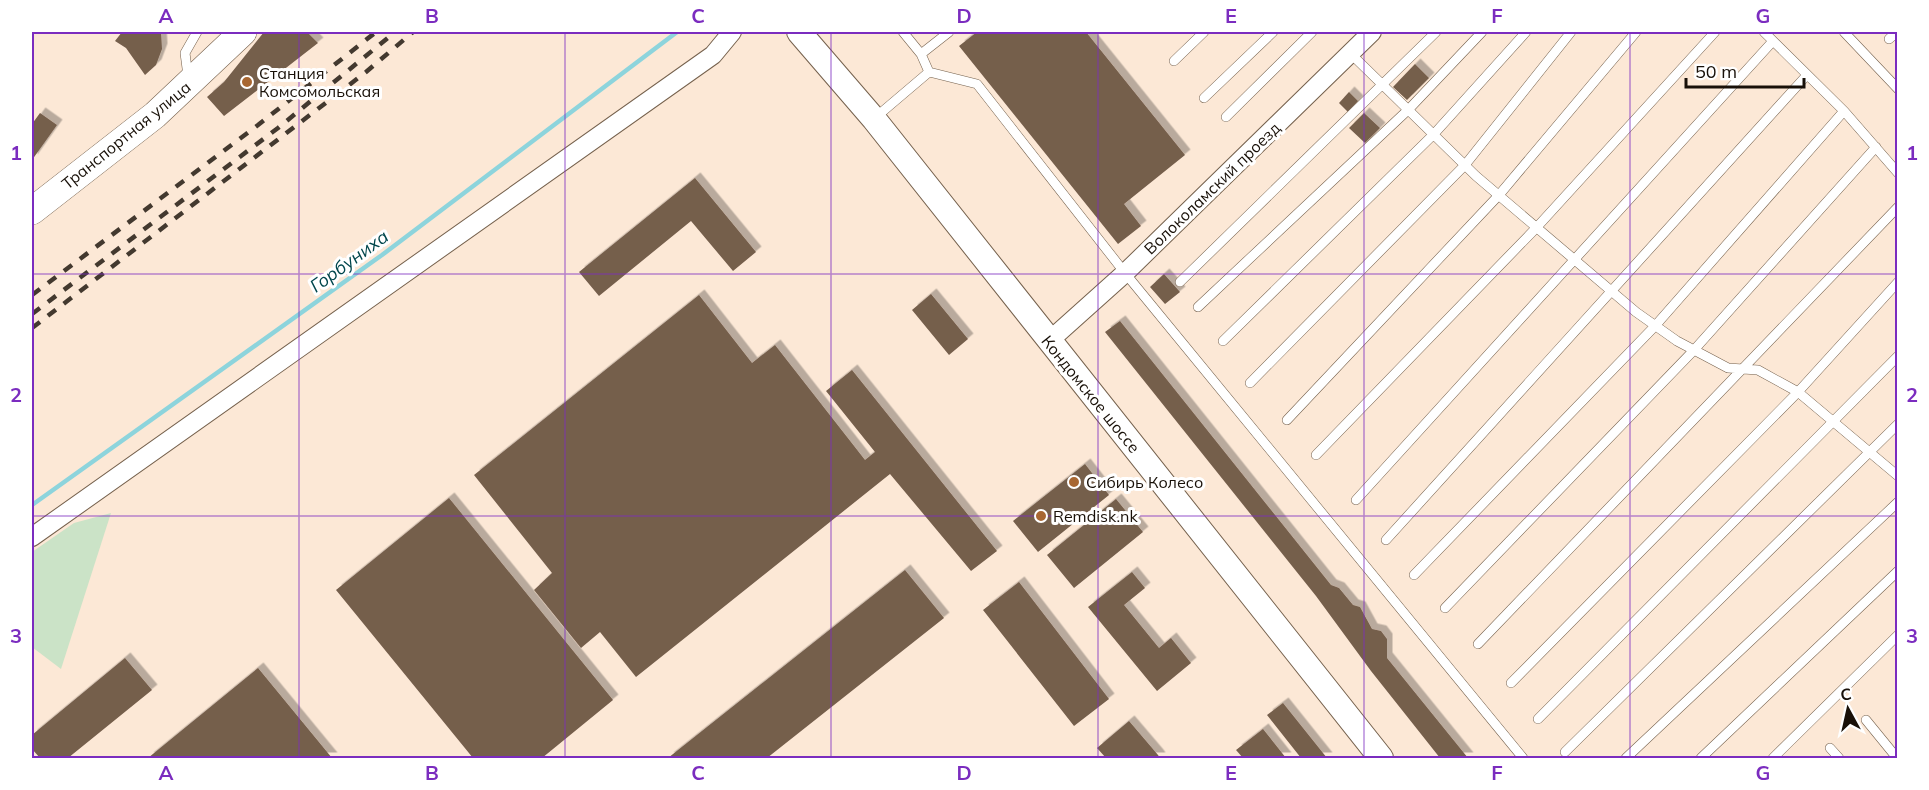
<svg xmlns="http://www.w3.org/2000/svg" width="1929" height="790" viewBox="0 0 1929 790" font-family="Mulish,sans-serif">
<style>
.green{fill:#cbe3c7}
.lines{fill:none;stroke-linecap:round;stroke-linejoin:round}
.stream{stroke:#8dd4dc;stroke-width:4.5}
.building{fill:#755e4c;filter:url(#shadow)}
.lane-casing{stroke:#75614d;stroke-width:10}
.street-casing{stroke:#75614d;stroke-width:20}
.secondary-casing{stroke:#75614d;stroke-width:26}
.primary-casing{stroke:#75614d;stroke-width:28}
.lane{stroke:#fff;stroke-width:9}
.street{stroke:#fff;stroke-width:18}
.secondary{stroke:#fff;stroke-width:24}
.primary{stroke:#fff;stroke-width:27}
.rail{stroke:#43392f;stroke-width:4.5;stroke-dasharray:10 10;stroke-linecap:butt}
.grid{fill:none;stroke:#7b2cbf;stroke-width:1.5;stroke-opacity:0.55}
.poi-dot{fill:#a86732;stroke:#fff;stroke-width:2}
.labels{text-anchor:middle;dominant-baseline:central;stroke-width:6;stroke-linejoin:round;paint-order:stroke}
.poi-label{font-size:16px;fill:#181008;stroke:#fff;text-anchor:start}
.street-label{font-size:16px;fill:#181008;stroke:#fff}
.water-label{font-size:18px;font-style:italic;fill:#01464c;stroke:#fff}
.neatline{fill:none;stroke:#7b2cbf;stroke-width:2}
.grid-label{font-size:20px;text-anchor:middle;font-weight:bold;fill:#7b2cbf}
</style>
<defs>
<filter id="shadow"><feDropShadow dx="5.5" dy="-5.5" stdDeviation="0" flood-color="#0004"/></filter>
</defs>
<rect width="100%" height="100%" fill="#fce8d6"/>
<path class="green" d="M111,513L61,669L32,647V552L74,523Z"/>
<g class="lines">
<path class="stream" d="M32,505L382,255L677,32"/>
</g>
<path class="building" d="M122,32H161L162,49L156,65L145,75L126,48L115,41Z
M264,32H307L318,43L224,116L207,97L224,82Z
M977,32H1086L1185,155L1124,204L1141,226L1118,244L959,46Z
M1415,64L1429,78L1407,100L1393,87Z
M1349,92L1358,101L1348,112L1339,103Z
M40,113L57,125L32,160V124Z
M1364,113L1380,128L1365,143L1349,128Z
M695,178L756,252L733,271L691,221L599,296L579,272Z
M1164,274L1180,292L1165,304L1150,287Z
M931,294L968,339L949,355L912,310Z
M699,295L752,363L775,345L865,460L875,452L826,391L852,370L997,551L971,571L890,474L636,677L600,632L581,648L534,590L552,573L474,475Z
M1120,321L1331,585L1339,588L1353,605L1360,607L1372,629L1381,631L1387,639V658L1468,758H1440L1371,671L1316,596L1105,332Z
M1085,464L1109,495L1038,552L1013,521Z
M449,498L613,700L542,758H473L336,590Z
M1116,499L1143,532L1074,588L1047,555Z
M905,570L944,618L767,758H668Z
M1132,572L1145,588L1124,605L1159,648L1171,638L1191,663L1157,691L1088,607Z
M1019,582L1109,699L1074,726L983,610Z
M125,658L152,690L68,758H40L32,749V735Z
M258,668L332,758H148Z
M1283,703L1327,758H1301L1267,715Z
M1129,721L1158,755L1160,758H1106L1097,748Z
M1263,729L1286,758H1243L1236,750Z"/>
<g class="lines">
<g class="lane-casing">
<path id="lane" d="M903,32L921,54L929,72
M1764,32L1844,111L1898,173
M1844,32L1898,89
M1889,39L1897,32
M1350,53L1476,176L1636,312L1677,341L1728,368L1758,370L1798,392L1898,476
M921,54L949,32
M1174,61L1204,32
M929,72L977,84L1125,273L1523,758
M188,76L185,53L197,32
M1204,98L1273,32
M876,117L929,72
M1226,117L1312,32
M1180,282L1436,32
M1198,307L1409,109L1482,32
M1223,341L1434,134L1526,32
M1250,383L1465,165L1571,32
M1287,420L1499,195L1636,32
M1316,455L1537,227L1715,32
M1356,500L1773,41
M1386,540L1807,75
M1414,575L1655,326L1844,111
M1445,608L1694,350L1876,147
M1478,644L1898,207
M1511,683L1798,392L1898,282
M1538,719L1898,356
M1866,720L1897,758
M1830,748L1839,758
M1565,752L1898,424
M1626,758L1898,502
M1701,758L1898,571
M1773,758L1898,635"/>
</g>
<g class="street-casing">
<path id="street" d="M1048,342L1125,273L1372,32
M32,537L713,55L732,32"/>
</g>
<g class="secondary-casing">
<path id="secondary" d="M799,32L874,119L1381,758"/>
</g>
<g class="primary-casing">
<path id="primary" d="M32,211L155,115L243,32"/>
</g>
<use href="#lane" class="lane"/>
<use href="#street" class="street"/>
<use href="#secondary" class="secondary"/>
<use href="#primary" class="primary"/>
<path class="rail" d="M32,295L258,125L376,32
M32,314L278,128L395,32
M32,328L366,72L413,32"/>
</g>
<path class="grid" d="M299,32V758M565,32V758M831,32V758M1098,32V758M1364,32V758M1630,32V758M32,274H1898M32,516H1898"/>
<g class="poi-dot">
<circle cx="247" cy="82" r="6"/>
<circle cx="1074" cy="482" r="6"/>
<circle cx="1041" cy="516" r="6"/>
</g>
<g class="labels">
<g class="poi-label">
<text x="259" y="73">Станция<tspan x="259" dy="18">Комсомольская</tspan></text>
<text x="1086" y="482">Сибирь Колесо</text>
<text x="1053" y="516">Remdisk.nk</text>
</g>
<g class="street-label">
<text transform="translate(126 135) rotate(-39)">Транспортная улица</text>
<text transform="translate(1212 188) rotate(-44)">Волоколамский проезд</text>
<text transform="translate(1091 394) rotate(51)">Кондомское шоссе</text>
</g>
<g class="water-label">
<text transform="translate(349 261) rotate(-36)">Горбуниха</text>
</g>
</g>
<rect width="1929" height="790" fill="none" stroke="#ffffff" stroke-width="66"/>
<g transform="translate(1848 709) rotate(352)" stroke="#ffffff" stroke-width="4.5" paint-order="stroke">
<path d="M0-4.5L10 22L0 15L-10 22Z" fill="#181008"/>
<text y="-9" font-size="16" font-weight="bold" text-anchor="middle" fill="#181008">С</text>
</g>
<path d="M1686 78v9h118v-9" fill="none" stroke="#181008" stroke-width="3"/>
<text x="1695" y="78" font-size="18" fill="#181008" stroke="#ffffff" stroke-width="4.5" paint-order="stroke">50 m</text>
<rect x="33" y="33" width="1863" height="724" class="neatline"/>
<g class="grid-label">
<text x="166" y="23">A</text>
<text x="432" y="23">B</text>
<text x="698" y="23">C</text>
<text x="964" y="23">D</text>
<text x="1231" y="23">E</text>
<text x="1497" y="23">F</text>
<text x="1763" y="23">G</text>
<text x="16" y="160">1</text>
<text x="1912" y="160">1</text>
<text x="16" y="402">2</text>
<text x="1912" y="402">2</text>
<text x="16" y="643">3</text>
<text x="1912" y="643">3</text>
<text x="166" y="780">A</text>
<text x="432" y="780">B</text>
<text x="698" y="780">C</text>
<text x="964" y="780">D</text>
<text x="1231" y="780">E</text>
<text x="1497" y="780">F</text>
<text x="1763" y="780">G</text>
</g>
</svg>
